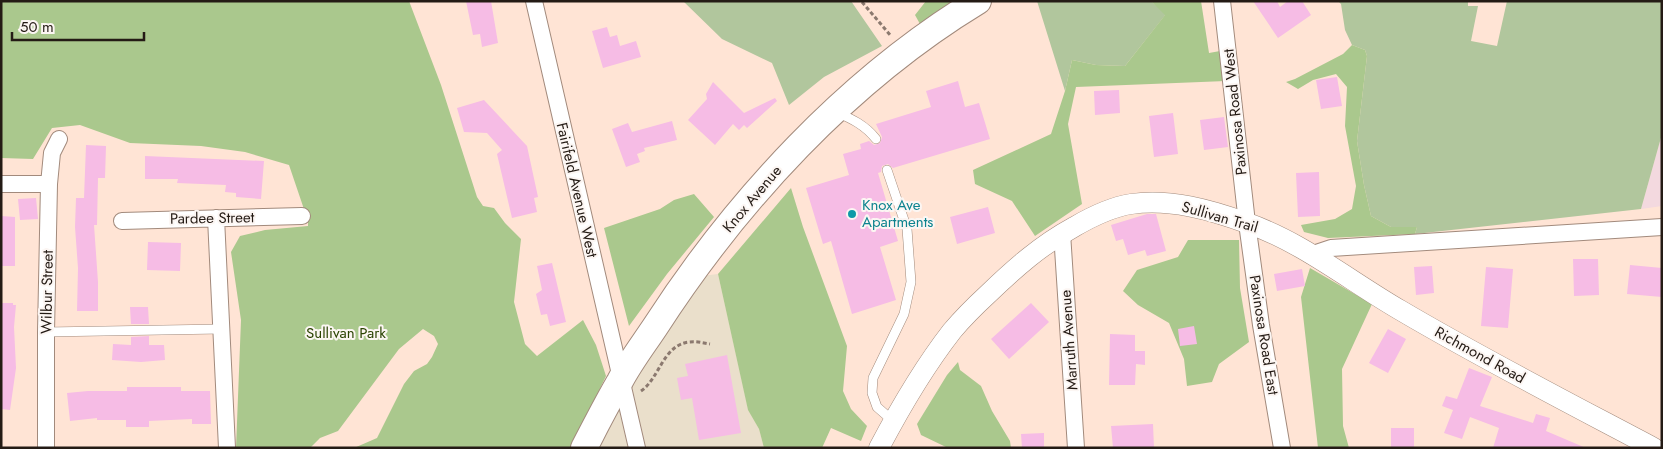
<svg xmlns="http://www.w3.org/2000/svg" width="1663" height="449" viewBox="0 0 1663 449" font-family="Jost,sans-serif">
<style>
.commercial{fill:#eadfcb}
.education{fill:#f3d9df}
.green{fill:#b1c69d}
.forest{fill:#aac88d}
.building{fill:#f6bce5}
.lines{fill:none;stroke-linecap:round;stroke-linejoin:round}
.service-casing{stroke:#a28a7c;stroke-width:10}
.minor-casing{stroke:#a28a7c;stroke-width:18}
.tertiary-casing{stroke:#a28a7c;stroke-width:21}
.primary-casing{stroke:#a28a7c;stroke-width:28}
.path{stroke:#8b796f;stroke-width:3;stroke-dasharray:4 2.5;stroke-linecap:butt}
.service{stroke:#fff;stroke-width:9}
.minor{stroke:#fff;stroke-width:16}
.tertiary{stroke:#fff;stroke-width:20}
.primary{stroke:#fff;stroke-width:26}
.culture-dot{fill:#0f9aa8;stroke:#fcf6f3;stroke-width:2}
.labels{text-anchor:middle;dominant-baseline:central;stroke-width:4;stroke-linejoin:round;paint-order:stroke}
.street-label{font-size:15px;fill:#241b15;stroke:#fcf6f3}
.culture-label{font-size:15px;fill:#0d838f;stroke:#fcf6f3;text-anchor:start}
.park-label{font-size:15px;fill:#2b4403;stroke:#fcf6f3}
</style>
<rect width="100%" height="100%" fill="#ffe4d5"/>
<path class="commercial" d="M718,274L748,409L759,429L764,448H595L667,318L701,276Z"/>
<path class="education" d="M1662,134V206L1641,209Z"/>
<path class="green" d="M683,1H851L882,46L824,77L789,105L772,63L722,39Z
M1037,1H1151L1166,14L1125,66L1096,65L1072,60L1065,91Z
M1338,1H1468V6H1478L1471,41L1497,46L1507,1H1662V134L1641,209L1415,234L1417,227H1391L1371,216L1364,185L1357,141L1367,56L1365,50L1352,45L1345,30L1341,4Z"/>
<path class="forest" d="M1,1H409L441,85L477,197L483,206L494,208L505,223L521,239L514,302L525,344L537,356L583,320L596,345L606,376L571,448H354L377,438L404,384L414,371L427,364L432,357L438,344L434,336L423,329L399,349L338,431L320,438L310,448H236L241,320L231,252L240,236L265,230L308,226V221L289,165L245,152L201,146L130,143L80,125L52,128L33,159L1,158Z
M926,1H956L920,24L915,15Z
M1151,1H1201L1209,53L1220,51L1226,81L1076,87L1068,124L1082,204L1035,236L1012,201L975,184L973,170L1051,134L1065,91L1072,60L1096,65L1125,66L1165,15Z
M1352,45L1365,50L1367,56L1357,141L1364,185L1371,216L1391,227H1417L1415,234L1328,238L1304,232L1301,225L1335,219L1352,209L1356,186L1345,126L1347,87L1336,74L1313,80L1298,89L1286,82L1295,79L1343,54Z
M791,188L803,227L847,346L843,391L851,409L867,426L861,441L831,428L822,448H764L759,429L748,410L718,274Z
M694,194L714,217L667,274L629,326L604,228L660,209L674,200Z
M1188,240H1239L1240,288L1249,342L1219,364L1212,382L1187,386L1184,359L1169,323L1138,305L1123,291L1137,270L1178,257Z
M1310,268L1372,304L1342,369L1343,426L1349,448H1318L1301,297Z
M958,362L960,370L981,386L992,411L1010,441L1011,448H948L921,435L917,424L947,375Z"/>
<path class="building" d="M466,1H491L498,43L482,47L480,34L473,35Z
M1253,1H1277L1280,7L1288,1H1302L1311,15L1278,38Z
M607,27L610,37L617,35L620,46L636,41L641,57L603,68L592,31Z
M1337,77L1342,106L1321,109L1316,80Z
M958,81L965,107L979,103L990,139L893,168L888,164L882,166L881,172L878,173L898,241L880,247L896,300L852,314L831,241L823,244L806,188L849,175L843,154L861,149L860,144L869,141L874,145L880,143L882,137L876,124L931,107L926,91Z
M713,82L744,113L775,98L777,101L747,128L744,125L739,130L733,124L715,145L688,120L707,99L706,94Z
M1119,90L1120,113L1095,115L1094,91Z
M484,100L527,146L538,197L534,198L537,212L512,218L497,154L502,150L487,133L464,132L457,108Z
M1173,113L1178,154L1154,157L1149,116Z
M1224,117L1228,147L1204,150L1200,120Z
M672,121L677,140L644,148L645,151L637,154L640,162L626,167L612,129L628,123L632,132Z
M86,145L106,146L105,178H98L97,225H94L98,282V311H77L78,268L75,227L76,198H84Z
M145,156L264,161L261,199L236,197V193L225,192L226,185L177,183L178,179H145Z
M1319,172L1320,216L1298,217L1296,173Z
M36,198L38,219L20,220L18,199Z
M988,207L995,233L957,244L950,217Z
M1147,214H1156L1166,251L1147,256L1145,250L1128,255L1123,239L1116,241L1111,225Z
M1,216L15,217V266H1Z
M148,242L181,243L180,271L147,270Z
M1573,259H1598L1599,295L1574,296Z
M552,263L566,322L550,326L547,314L541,315L536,294L542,290L537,266Z
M1630,265L1662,268V297L1627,294Z
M1432,266L1434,293L1416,295L1414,267Z
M1486,267L1513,269L1508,328L1481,326Z
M1302,269L1305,286L1277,291L1274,274Z
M1,303H13V305H16L14,327L16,368L10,410L1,409Z
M1031,303L1049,322L1009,359L991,339Z
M130,307H148L149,324H131Z
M1194,326L1197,344L1180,346L1178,329Z
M1388,329L1406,339L1388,373L1369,363Z
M1110,334L1135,335V351H1145V365L1136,364L1135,385H1109Z
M149,336V345H164L165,360L141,362L112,360L113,344L131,345V337Z
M727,355L741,433L699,440L692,398L681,400L677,378L688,376L685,364Z
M1469,368L1492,377L1480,406L1533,423L1536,414L1550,418L1546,431L1586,448H1493L1499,428L1470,417L1462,439L1444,433L1453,410L1442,406L1446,396L1457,399Z
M127,387H181V391H210L211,424H192V419L149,421V427H126V420H97V418L70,421L67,393L88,391H127Z
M1153,424L1154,448H1113L1111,426Z
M1391,428H1414V448H1391Z
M1044,433V448H1022L1021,434Z"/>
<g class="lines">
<g class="service-casing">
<path id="service" d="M836,112C852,119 865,125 876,139
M887,170L907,229L911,282L904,314L873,378L872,393L877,407L893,421
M46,332L221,329"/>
</g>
<g class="minor-casing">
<path id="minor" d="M534,1L637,448
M1222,1L1247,223L1261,325L1282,448
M1,184H49
M216,218L227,448
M122,221L302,216
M1062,233L1076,448
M1310,255L1331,248L1662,227
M46,448V332L49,184L52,153L59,139"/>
</g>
<g class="tertiary-casing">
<path id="tertiary" d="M879,448C900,408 924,367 952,331C963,318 975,306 988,294C1015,268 1041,245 1074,227C1091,217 1112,207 1131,204C1169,198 1211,210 1247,223C1302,242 1350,281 1400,310C1483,359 1569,403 1654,448"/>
</g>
<g class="primary-casing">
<path id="primary" d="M584,448C596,425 607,403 620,381C630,362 643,345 655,327C737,200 848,80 978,1"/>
</g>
<path class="path" d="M862,2L891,36
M641,391C660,378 663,344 690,342C696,341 703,343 710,344"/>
<use href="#service" class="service"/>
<use href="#minor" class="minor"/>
<use href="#tertiary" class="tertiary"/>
<use href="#primary" class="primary"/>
</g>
<circle class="culture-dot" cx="852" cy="214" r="5"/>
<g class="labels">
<g class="street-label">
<text transform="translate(1235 112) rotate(-96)">Paxinosa Road West</text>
<text transform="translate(577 190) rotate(77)">Fairifeld Avenue West</text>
<text transform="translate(752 199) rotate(-50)">Knox Avenue</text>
<text transform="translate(1220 217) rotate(16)">Sullivan Trail</text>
<text transform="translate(212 218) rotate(-1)">Pardee Street</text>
<text transform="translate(47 292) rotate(-89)">Wilbur Street</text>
<text transform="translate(1264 335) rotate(81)">Paxinosa Road East</text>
<text transform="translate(1069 340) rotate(-94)">Marruth Avenue</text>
<text transform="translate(1480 355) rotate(29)">Richmond Road</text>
</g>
<g class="culture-label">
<text x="862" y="205">Knox Ave<tspan x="862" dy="17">Apartments</tspan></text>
</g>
<g class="park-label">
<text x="346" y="333">Sullivan Park</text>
</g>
</g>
<rect width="1663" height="449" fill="none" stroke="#241b15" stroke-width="5"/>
<path d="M12 32v8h132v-8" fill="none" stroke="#241b15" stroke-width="2.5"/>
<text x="20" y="32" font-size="15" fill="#241b15" stroke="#fcf6f3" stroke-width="4" paint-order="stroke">50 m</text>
</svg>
